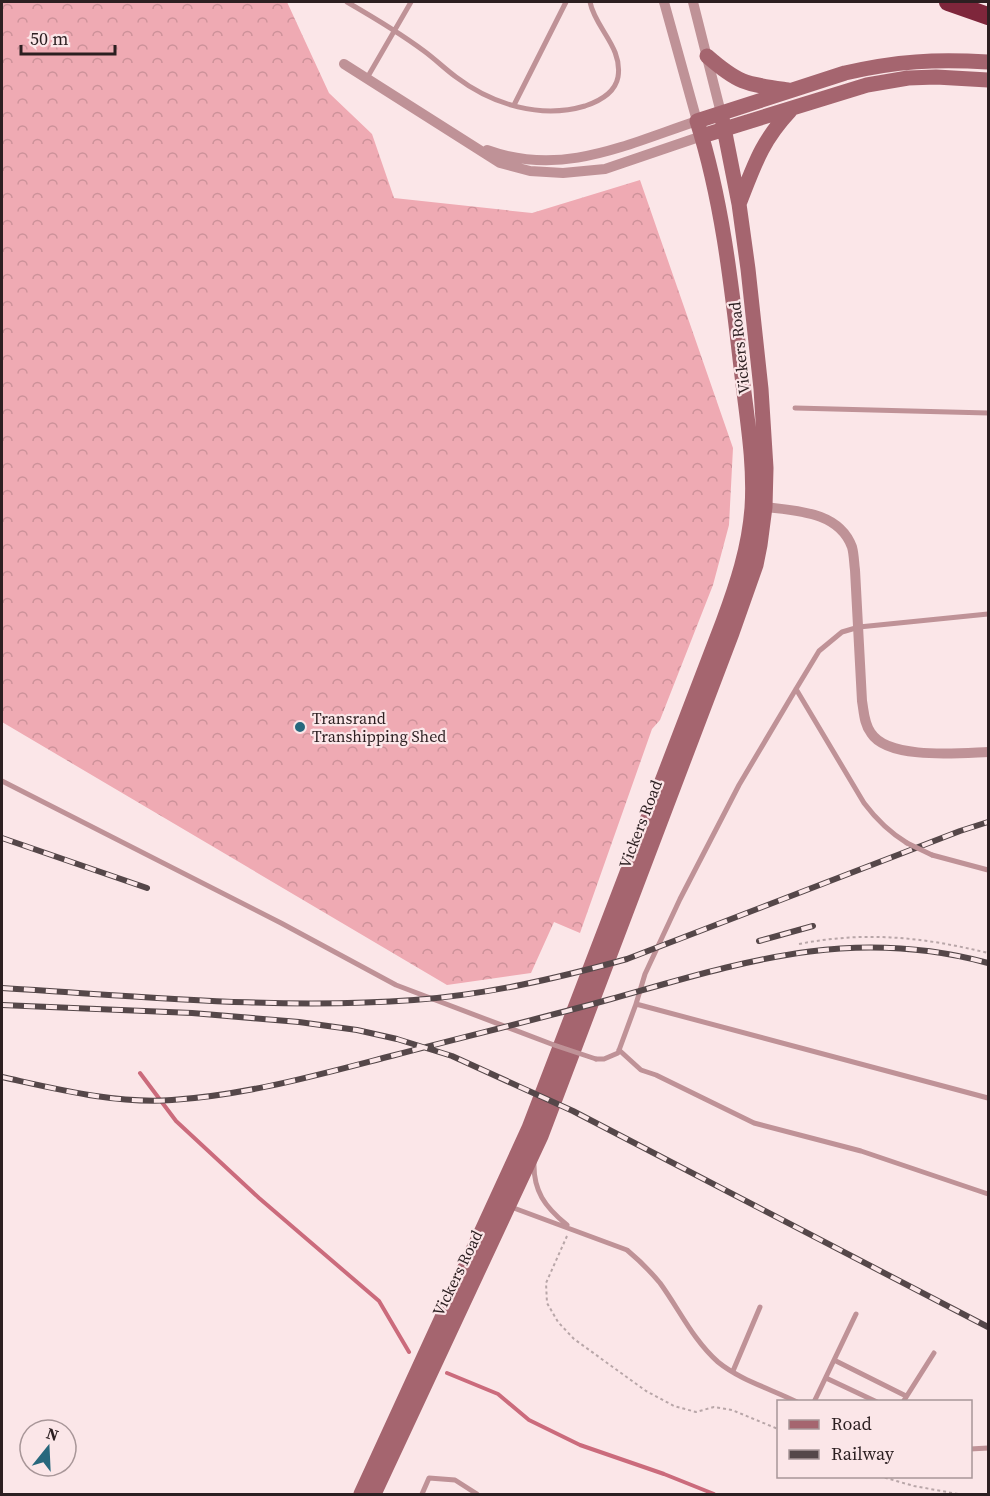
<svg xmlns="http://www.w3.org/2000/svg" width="990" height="1496" viewBox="0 0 990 1496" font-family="'Source Serif 4',serif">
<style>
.forest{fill:url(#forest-crowns)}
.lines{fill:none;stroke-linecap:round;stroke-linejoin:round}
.stream{stroke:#cb6b7c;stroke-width:4}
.path{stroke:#b8a6a8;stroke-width:2;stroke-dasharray:3 3;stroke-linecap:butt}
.service{stroke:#bf9297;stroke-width:5}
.minor{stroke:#bf9297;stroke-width:10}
.secondary{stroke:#a5656f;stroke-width:15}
.motorway{stroke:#7e263b;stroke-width:18}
.rail-casing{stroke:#554749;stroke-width:6}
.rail{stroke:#fbe6e8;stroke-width:4;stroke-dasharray:11;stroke-linecap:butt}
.service-bridge{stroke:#bf9297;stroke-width:5}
.poi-dot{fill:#28687d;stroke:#fbe6e8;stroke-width:2}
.labels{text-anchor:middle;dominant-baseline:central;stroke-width:4.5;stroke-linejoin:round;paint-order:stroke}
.street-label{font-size:16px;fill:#2c1f21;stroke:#fbe6e8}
.poi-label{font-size:16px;fill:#2c1f21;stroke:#fbe6e8;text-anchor:start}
</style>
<defs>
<pattern id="forest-crowns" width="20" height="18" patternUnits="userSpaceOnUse" patternTransform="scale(1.5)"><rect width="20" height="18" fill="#efaab3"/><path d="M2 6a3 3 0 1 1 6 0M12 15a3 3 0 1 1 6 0" fill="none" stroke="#cd929a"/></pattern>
</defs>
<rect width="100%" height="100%" fill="#fbe6e8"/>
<path class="forest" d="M2,2H287L329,93L372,134L394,198L532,213L640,180L733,448L729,525L713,585L660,720L652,729L580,933L554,922L531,973L447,985L2,722Z"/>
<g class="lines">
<path class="stream" d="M140,1073L176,1121L259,1198L379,1301L409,1352
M447,1373L498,1394L529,1420L580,1445L664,1474L714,1494"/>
<path class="path" d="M799,944C865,931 923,937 988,953
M567,1236L546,1283L547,1303L558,1322L574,1339L646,1391L674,1406L696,1412L714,1407L732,1410L778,1429
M879,1476L914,1486L958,1494"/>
<path class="service" d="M347,2C373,17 400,33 424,51C435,59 445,69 456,77C493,105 541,119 585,106C600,101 615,93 618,77C623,47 595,28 590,2
M367,78L411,2
M514,105L566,2
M795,408L988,413
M796,689L864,803C876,819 889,832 907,843
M2,781L281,923L396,985L554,1045
M932,855L988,870
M636,1004L645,974L680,899L739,785L796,689L819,651L842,632L859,627L988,614
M619,1050L641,1070L656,1075L754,1123L861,1151L988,1194
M596,1059H604L618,1053L636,1004L988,1098
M534,1162C533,1191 545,1207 567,1225
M511,1207L627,1250C639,1260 650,1271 660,1283C679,1309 693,1340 718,1362C740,1380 771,1389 797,1402
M834,1360L906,1396
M733,1371L760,1307
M826,1378L877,1402
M814,1402L856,1314
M903,1402L934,1353
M970,1449L988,1448
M422,1494L429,1478L455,1480L477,1494"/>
<path class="minor" d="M693,2L721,113
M344,64L500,163L530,171L563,173L605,169L702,136
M487,150C562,177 625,145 697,121L664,2
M758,506C791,511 838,509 852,547C854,554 854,563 855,570L862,701C864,712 864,724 871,733C888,760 960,753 988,752"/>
<path class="secondary" d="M707,56C739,84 746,84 788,90
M702,136L867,85L908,78L936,77L988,80
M739,204C754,166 761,142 790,111
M361,1494L529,1128L723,622C737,584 749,548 752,508C755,464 747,419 742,376C732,290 723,203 697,121L845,73C897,61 935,59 988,62
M374,1494L541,1136L732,633L756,565L760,545L765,507L766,468L761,389L748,269L739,204L721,113"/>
<path class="motorway" d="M948,2L988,16"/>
<g class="rail-casing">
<path id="rail" d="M2,838L147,888
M759,941L813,926
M2,988C138,996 277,1010 414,1000C486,995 558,978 627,959L960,831L988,822
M2,1005L192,1013L299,1022L357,1030L397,1039L452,1056L573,1111L988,1327
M2,1077C57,1089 115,1104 172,1100C248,1095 321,1074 395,1055C467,1036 539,1019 611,999C743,962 850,926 988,963"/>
</g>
<use href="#rail" class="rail"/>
<path class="service-bridge" d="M907,843L932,855
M554,1045L596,1059"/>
</g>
<circle class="poi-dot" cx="300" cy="727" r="6"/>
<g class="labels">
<g class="street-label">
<text transform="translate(739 348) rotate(-96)">Vickers Road</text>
<text transform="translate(640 824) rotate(-69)">Vickers Road</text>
<text transform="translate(457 1273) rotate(-64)">Vickers Road</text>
</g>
<g class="poi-label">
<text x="312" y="718">Transrand<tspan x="312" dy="18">Transhipping Shed</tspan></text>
</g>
</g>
<rect width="990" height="1496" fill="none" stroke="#2c1f21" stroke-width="6"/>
<rect x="777" y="1400" width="195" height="78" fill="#fbe6e8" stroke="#a89698" stroke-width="1.5"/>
<rect x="789" y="1420" width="30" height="9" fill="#a5656f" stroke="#a89698" stroke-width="1.5"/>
<text x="831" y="1430" font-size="18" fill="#2c1f21">Road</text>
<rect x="789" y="1450" width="30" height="9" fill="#554749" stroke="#a89698" stroke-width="1.5"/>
<text x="831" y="1460" font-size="18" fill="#2c1f21">Railway</text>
<g transform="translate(48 1448) rotate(18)"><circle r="28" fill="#fbe6e8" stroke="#a89698" stroke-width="1.5"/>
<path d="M0-4.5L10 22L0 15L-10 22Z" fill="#28687d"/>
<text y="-9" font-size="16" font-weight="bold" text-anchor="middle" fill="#2c1f21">N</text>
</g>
<path d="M21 45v9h94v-9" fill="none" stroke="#2c1f21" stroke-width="3"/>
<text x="30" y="45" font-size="18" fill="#2c1f21" stroke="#fbe6e8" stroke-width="4.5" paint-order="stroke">50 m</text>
</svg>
